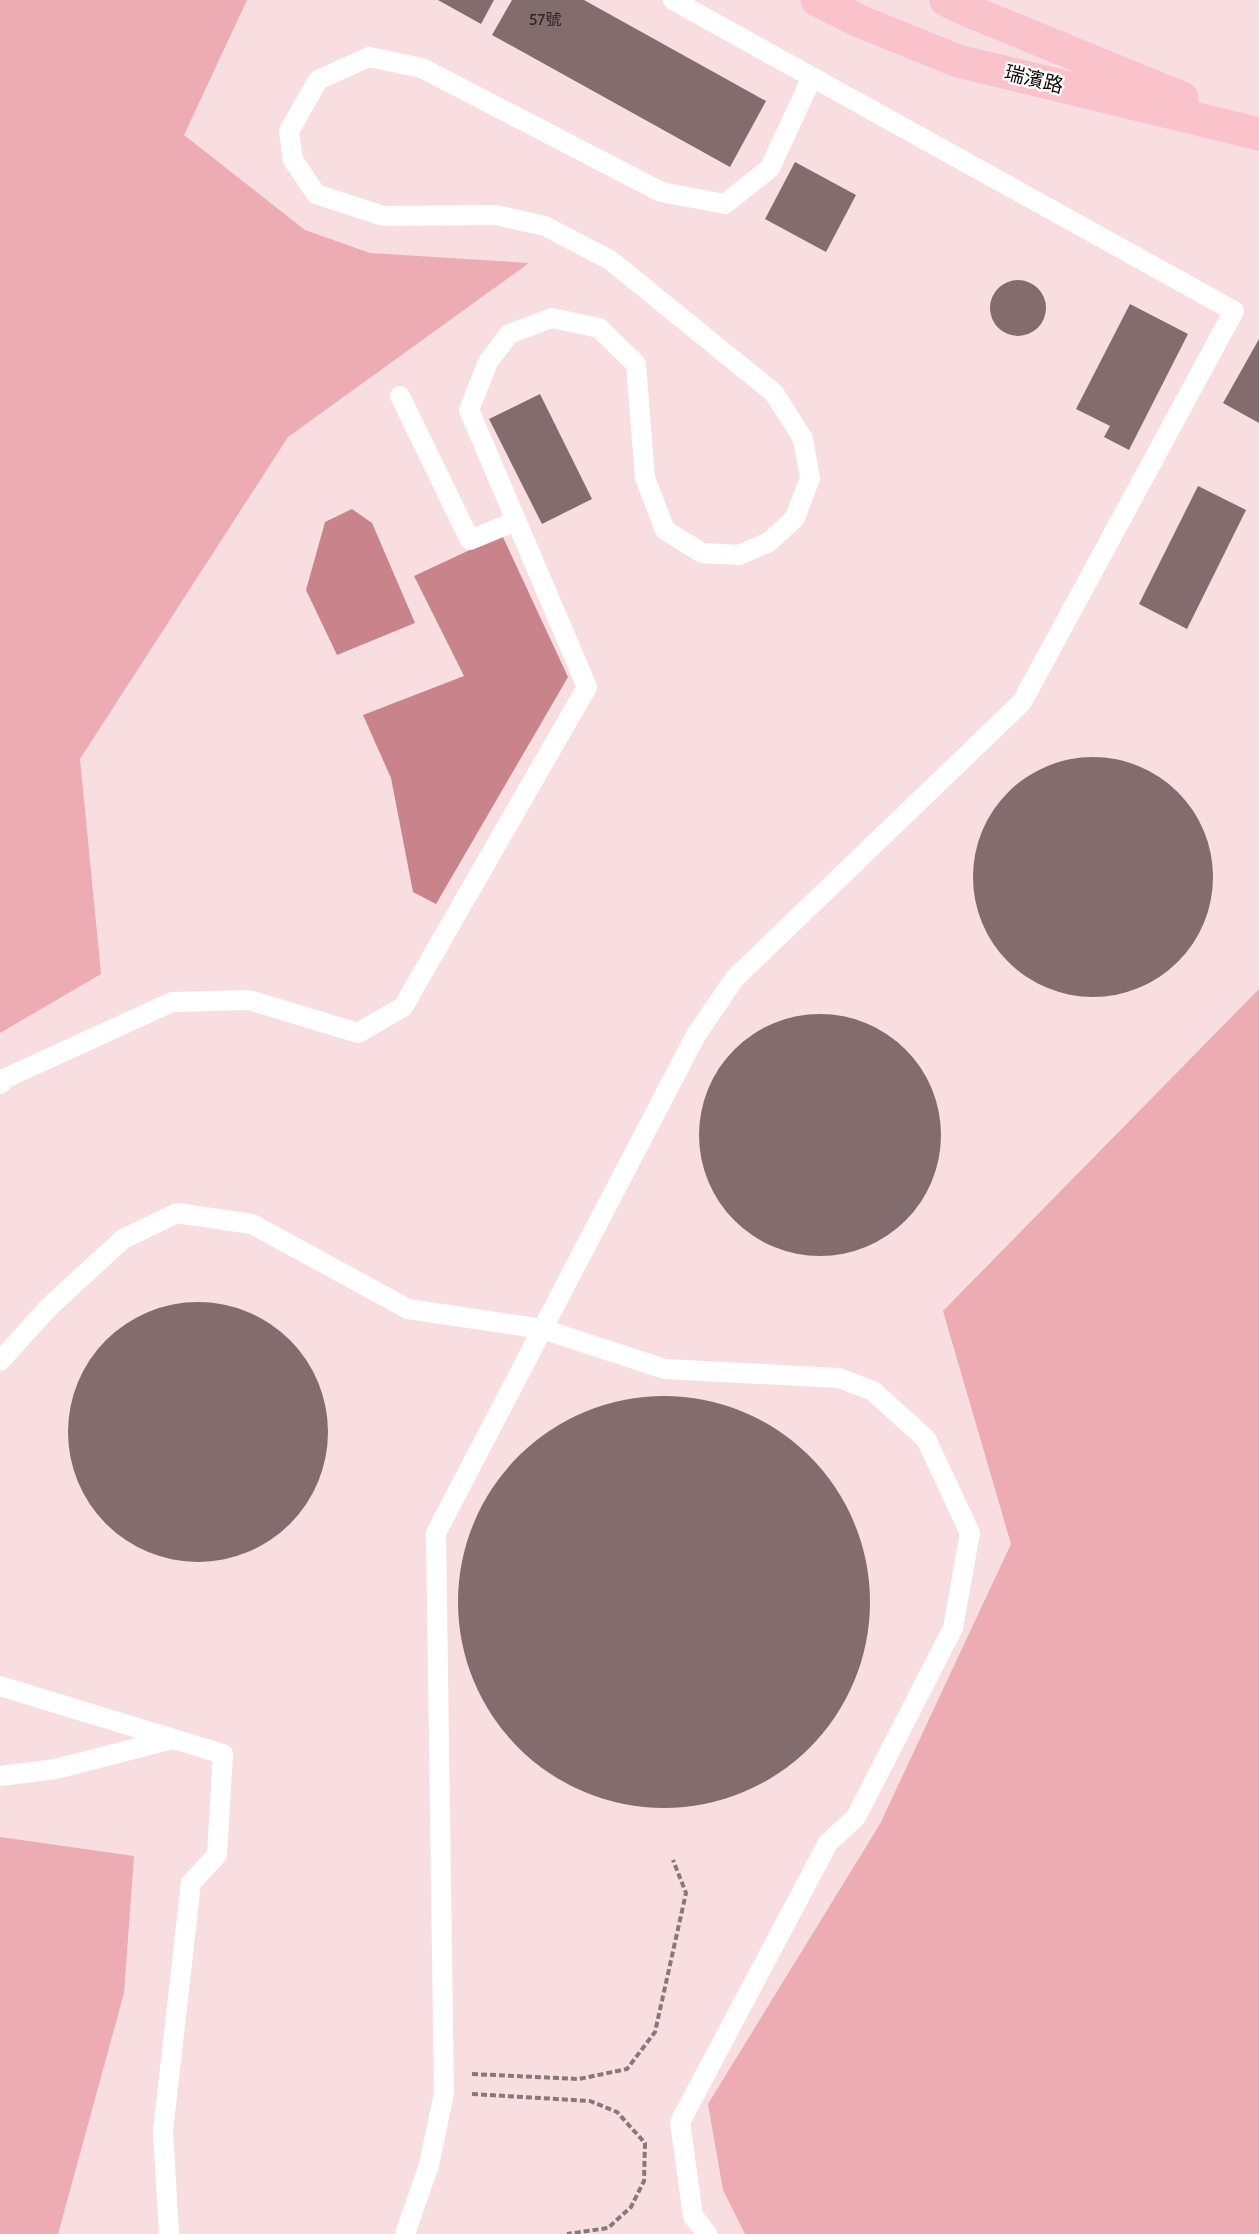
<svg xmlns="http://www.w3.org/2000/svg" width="1259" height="2234" viewBox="0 0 1259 2234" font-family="Cabin,'Noto Sans TC',sans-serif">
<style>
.green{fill:#edabb3}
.water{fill:#c9838b}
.building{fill:#826c6e}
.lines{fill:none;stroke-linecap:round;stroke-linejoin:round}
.path{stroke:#89787a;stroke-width:4;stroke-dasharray:6 3;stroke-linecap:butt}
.service{stroke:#fff;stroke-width:20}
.primary{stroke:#fac2ca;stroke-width:33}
.labels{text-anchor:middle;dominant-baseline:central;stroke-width:4.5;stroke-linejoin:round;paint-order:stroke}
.number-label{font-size:16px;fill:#2e2224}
.street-label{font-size:20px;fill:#120a0b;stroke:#fff}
</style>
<rect width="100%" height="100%" fill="#f8dee1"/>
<path class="green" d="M0,0H247L184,135L305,230L370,253L529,263L288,437L80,759L101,974L0,1033Z
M1259,989V2234H745L723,2190L708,2104L880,1824L1011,1544L943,1311Z
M0,1837L134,1856L124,1993L58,2234H0Z"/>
<path class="water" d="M352,509L372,523L415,623L337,655L306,590L325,522Z
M502,535L568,677L436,904L413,892L391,778L363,715L464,676L414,576Z"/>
<path class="building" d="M438,0H494L481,24Z
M512,0H584L766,101L730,167L492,35Z
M795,162L856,195L826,252L765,219Z
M990 308a28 28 0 1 1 56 0a28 28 0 1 1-56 0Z
M1130,304L1188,334L1129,450L1104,437L1110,426L1076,409Z
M1259,339V423L1223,403Z
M540,394L592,499L542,524L489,419Z
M1198,486L1246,510L1187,629L1139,604Z
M973 877a120 120 0 1 1 240 0a120 120 0 1 1-240 0Z
M699 1135a121 121 0 1 1 242 0a121 121 0 1 1-242 0Z
M68 1432a130 130 0 1 1 260 0a130 130 0 1 1-260 0Z
M458 1602a206 206 0 1 1 412 0a206 206 0 1 1-412 0Z"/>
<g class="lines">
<path class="path" d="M472,2074L579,2079L627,2069L655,2032L686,1893L673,1860
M472,2094L590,2101L617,2112L645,2143L644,2181L631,2207L608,2228L567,2234"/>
<path class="service" d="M400,396L470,540L516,521
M0,1084L6,1078L172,1002L249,1000L358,1033L403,1007L587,687L469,410L488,362L509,334L552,318L599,328L636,364L645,478L665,530L702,553L739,555L769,542L795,518L810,478L803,439L774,393L610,260L545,226L496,215L383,216L316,194L293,160L289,131L318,80L369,57L422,68L661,192L725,204L770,168L812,77
M0,1361L50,1306L123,1239L177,1213L252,1224L408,1309L542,1329L665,1369L839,1378L873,1391L926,1439L970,1533L953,1628L856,1817L828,1843L680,2122L693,2216L707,2234
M0,1686L223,1754L217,1855L191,1883L163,2131L169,2234
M0,1776L56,1769L172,1739
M405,2234L429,2165L444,2093L436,1533L696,1035L735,978L1022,702L1234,311L673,0"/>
<path class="primary" d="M817,0L859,21L958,61L1259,134
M946,0L969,11L1182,98"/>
</g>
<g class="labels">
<g class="number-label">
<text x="545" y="19">57號</text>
</g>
<g class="street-label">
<text transform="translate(1034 79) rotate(14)">瑞濱路</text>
</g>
</g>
</svg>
